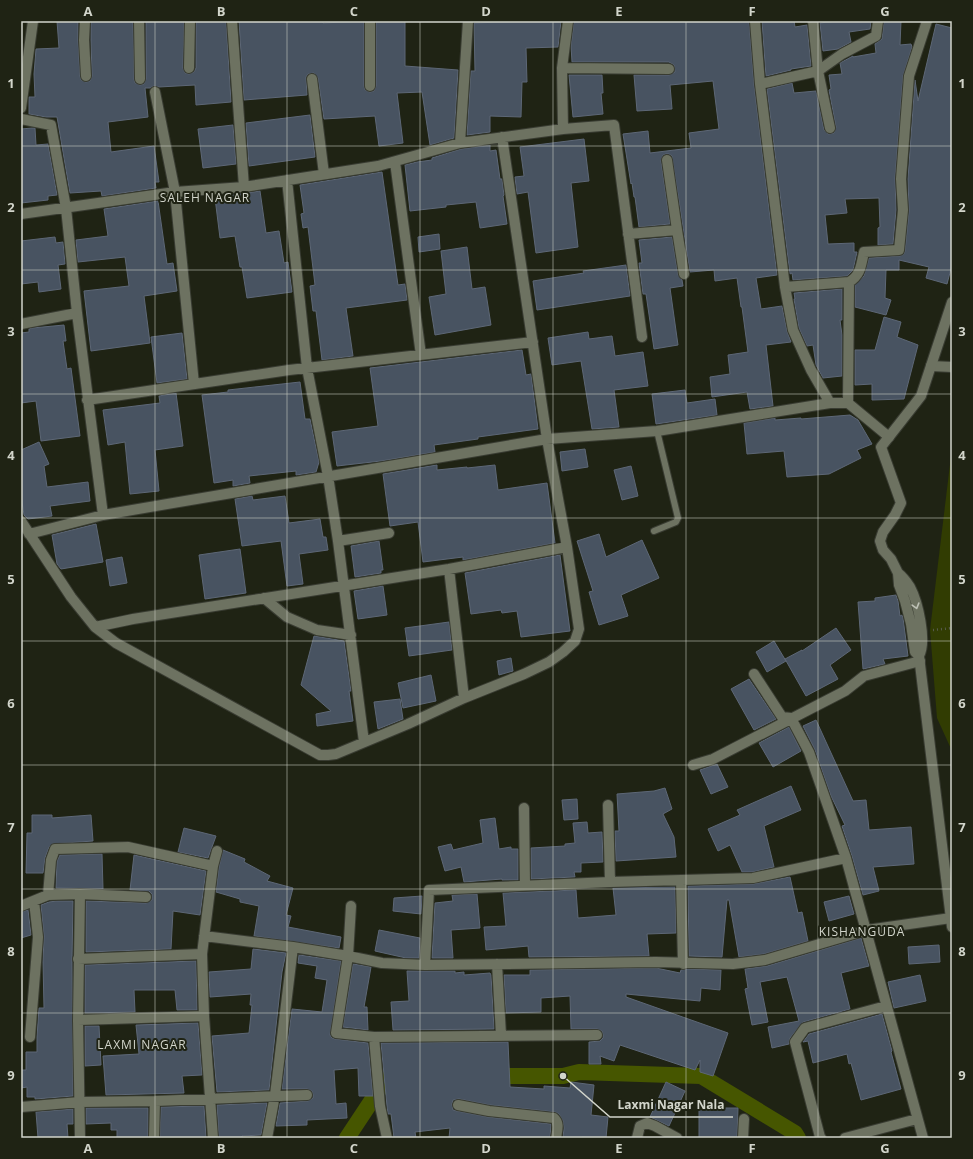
<svg xmlns="http://www.w3.org/2000/svg" width="973" height="1159" viewBox="0 0 973 1159" font-family="'Open Sans',sans-serif">
<style>
.green{fill:#313c02}
.lines{fill:none;stroke-linecap:round;stroke-linejoin:round}
.canal{stroke:#465600;stroke-width:16}
.building{fill:#485361;stroke:#5d6776}
.service-casing{stroke:#393c32;stroke-width:8}
.minor-casing{stroke:#393c32;stroke-width:12}
.tertiary-casing{stroke:#393c32;stroke-width:12}
.path{stroke:#585c4e;stroke-width:2.5;stroke-dasharray:1 3;stroke-linecap:butt}
.service{stroke:#6d7261;stroke-width:6}
.minor{stroke:#6d7261;stroke-width:10}
.tertiary{stroke:#6d7261;stroke-width:10}
.oneway{stroke:#bec1b6}
.grid{fill:none;stroke:#d2d5cb;stroke-width:1;stroke-opacity:0.55}
.labels{text-anchor:middle;dominant-baseline:central;stroke-width:4;stroke-linejoin:round;paint-order:stroke}
.neighbourhood-label{font-size:12px;letter-spacing:1px;fill:#d2d5cb;stroke:#1f2314}
.leader{fill:none;stroke:#d2d5cb;stroke-width:1.5}
.callout-dot{fill:#d2d5cb;stroke:#1f2314;stroke-width:1.5}
.callout-label{font-size:12px;text-anchor:middle;font-weight:bold;fill:#d2d5cb;stroke:#1f2314;stroke-width:4;stroke-linejoin:round;paint-order:stroke}
.neatline{fill:none;stroke:#d2d5cb;stroke-width:1.5}
.grid-label{font-size:13px;text-anchor:middle;font-weight:bold;fill:#d2d5cb}
</style>
<rect width="100%" height="100%" fill="#1f2314"/>
<path class="green" d="M951,456H952V751L937,718L930,630Z"/>
<g class="lines">
<path class="canal" d="M489,1076H563L579,1072L701,1076L795,1133L798,1138
M347,1138L388,1076H404"/>
</g>
<path class="building" d="M57,21H78V40L80,76L81,80L86,82L90,81L92,76L91,40V21H133L134,79L135,83L140,85L144,84L146,79V21H184L183,68L185,73L189,74L194,72L196,68V21H226L231,102L196,105L195,85L159,87L154,86L150,88H145L148,117L108,122L111,152L154,146L159,182H155L156,188L102,196L101,191L70,193L57,117H46L29,114V97H35L34,74L36,49L59,48Z
M239,21H323V23L364,21V86L365,90L370,92L374,91L376,86V21H405V66L458,70L454,138L430,145L422,92L397,93L403,143L379,146L375,116L324,119L318,78L314,73L308,74L306,77L307,95L244,100Z
M529,21H561L558,47L526,48L527,82H522L521,117L490,116V132L467,135L471,71H475L474,23Z
M574,21H749L754,85L777,275L756,278L761,309L782,306L787,331L791,342L766,345L773,406L750,409L747,392L712,397L710,377L730,374L728,355L748,352L742,307H741L737,278L715,281L714,270L690,272L672,156L669,154H666L663,155L661,161L670,224L639,227L635,197H634L632,183L631,184L623,134L648,131L650,153L691,148L689,133L719,129L713,81L670,85L672,109L637,111L634,75H669L675,72L674,65L669,62H572L571,46Z
M762,21H794L795,27L807,25L811,66L791,69V70L766,76Z
M837,21H871L870,29L849,32L851,42L838,49L823,51L820,23Z
M884,21H901L900,45L911,44L912,47L903,76L895,178L896,210L893,244L878,245V228L880,227L879,198L845,199L847,213L825,215L828,244L854,243V252H857L853,270L847,276L793,280L792,273L790,274L767,89L792,83L794,93L816,91L824,130L828,134L834,133L836,127L829,90L831,89L829,75L842,74L840,63L853,56V57L876,53L875,44L882,39Z
M936,24L952,28V265L947,284L926,278L929,267L899,260V270H886L885,298L891,300L886,315L855,307V285L864,276L869,258L900,256L904,254L905,251L909,211L908,179L915,80L918,101Z
M569,75H602L603,93H601L603,114L573,117Z
M310,115L315,157L249,166L246,123Z
M233,125L236,164L203,168L198,129Z
M32,128H35L36,145L48,144L57,195L48,196V200L21,203V129Z
M584,139L589,181L571,183L578,247L536,253L528,192L517,194L515,177L524,176L520,147Z
M490,145V151L496,150L500,179H502L504,195L503,196L507,224L480,228L476,202L446,205V207L410,211L405,165L417,162L432,160V158L461,149Z
M382,172L398,285L405,284L407,300L346,308L353,356L322,360L316,311H313L310,286L315,285L308,227L303,228L301,214L304,213L300,185Z
M260,191L266,233L279,231L284,263L288,262L292,292L247,298L242,267H240L235,236L220,238L215,198Z
M158,201L167,264L173,263L177,291L144,296L150,343L91,351L84,291L129,286L125,257L78,262L76,240L108,236L104,209Z
M439,234L440,249L419,252L418,237Z
M55,237L56,243L63,242L65,264L58,265L61,289L39,292L38,282L21,284V241Z
M672,237L678,275L682,280L683,286L670,288L678,345L654,349L646,294H643L639,263H642L639,240Z
M467,247L472,289L485,287L491,325L435,335L429,297L446,294L441,251Z
M626,265L630,296L537,310L533,281L584,273L583,271Z
M842,289V320H840L842,335V376L823,378L816,365L813,345L807,346L799,328L794,299H795L794,293Z
M884,317L901,322L897,337L918,345L904,399L872,400V384L855,385V350H875Z
M64,325L66,341H63L67,369L71,368L80,436L41,441L36,401L21,403V333L29,332V329L32,328Z
M588,332L589,339L612,336L615,356L643,352L648,386L614,390L619,427L592,429L581,361L552,365L548,338Z
M182,333L187,379L157,383L151,337Z
M522,350L526,375L531,374L538,429L478,437V439L434,445L435,452L381,461L337,466L332,432L378,426L370,368Z
M300,382L305,419H310L319,462L316,472L296,475V471L249,476L250,483L233,486V480L214,483L202,395L228,392V390Z
M685,390L687,403L715,399L717,415L656,424L652,394Z
M176,393L183,446L155,450L159,491L130,494L125,442L108,445L103,410L160,403L159,396Z
M850,415L858,420L872,444L857,450L861,458L829,474L787,477L784,451L747,454L744,423L775,418V420L801,418V419Z
M39,442L49,464L44,466L47,487L88,482L90,501L50,506L52,516L28,519L24,515L21,495V450Z
M585,449L588,467L562,471L560,452Z
M437,465V470L467,467V468L495,465L498,490L547,483L555,543L463,560V557L423,562L418,522L390,526L383,474Z
M631,466L638,496L622,500L614,470Z
M252,496L253,500L285,496L289,523L320,519L323,537H326L328,550L299,554L303,584L287,586L281,541L242,546L235,499Z
M96,524L103,562L61,569L57,564L52,535Z
M599,534L606,557L642,540L659,578L621,595L628,616L599,625L589,592L593,591L577,541Z
M379,541L383,570H381V573L355,577L351,546Z
M240,549L246,593L205,599L199,555Z
M560,555L570,631L521,637L517,611L502,613L501,610L471,614L465,573Z
M122,557L127,583L110,586L106,560Z
M383,586L387,615L358,619L354,591Z
M896,595L898,601L900,616L902,615L903,618L908,656L883,659L885,664L863,669L858,602L875,601V598Z
M449,622L452,650L409,656L405,628Z
M836,628L851,650L830,665L838,679L806,696L785,659L802,650V651Z
M314,636L344,641L351,691H349L353,721L317,726L316,714L331,711L301,685Z
M774,641L786,661L767,672L756,652Z
M511,658L513,671L499,675L497,661Z
M431,675L436,701L403,708L398,683Z
M749,679L776,719L754,730L731,689Z
M400,699L403,719L378,729L374,702Z
M816,720L853,801L866,800L869,830L911,827L914,864L873,867L879,891L863,895L852,856L842,826L845,825L831,796L815,750L803,726Z
M789,727L801,751L773,767L759,743Z
M717,764L728,787L711,794L700,770Z
M791,786L801,810L764,826L774,867L752,872H742L730,845L718,851L708,829L740,815L737,810Z
M665,788L672,809L663,814L674,837L676,857L616,861L615,831H619L617,794L654,791Z
M577,799L578,819L564,820L562,800Z
M32,815H52V818L91,815L93,841L52,844L49,847L45,858L43,873H26L27,833H32Z
M495,818L499,849L511,847V849H518V880H502V879L464,882L461,867L445,871L438,847L451,844L453,850L483,843L480,820Z
M587,822L588,833L602,832L603,862L581,863V872H574L575,877L531,879V848L565,846V844L575,843L573,823Z
M184,828L216,836L208,858L178,852Z
M223,850L245,859L244,862L270,876L267,881L293,888L286,915L291,916L288,927L341,937L339,948L254,936L259,906L240,902V899L216,892L219,867Z
M102,854L103,889L56,888L57,861L60,855Z
M134,855L206,871L200,915L173,911L171,949L86,952V901L146,903L152,900V894L149,891L130,890Z
M790,877L798,913L802,912L808,941L764,954L739,957L729,900H727L722,957L689,956L688,886L753,884Z
M675,887L676,933L647,934L649,956L529,957L528,946L486,950L484,927L506,926L503,893L576,890L578,918L616,915L613,888Z
M477,894L480,928L451,930L453,958H432L435,903L453,901L452,895Z
M422,896L421,914L393,911L394,898Z
M849,896L854,914L829,921L824,902Z
M57,901H73L72,959L73,1096L35,1099V1097H27V1087L21,1088V1070H26V1052H37V1037L39,1008H44L43,962L44,936L41,905L49,902Z
M28,910L31,935L21,938V912Z
M379,930L420,938L419,958H406L375,951Z
M861,938L869,966L841,973L850,1009L803,1022L790,1038L789,1044L772,1048L768,1027L799,1021L787,977L760,982L768,1022L752,1025L745,989L748,988L745,969L767,966Z
M939,945L940,962L909,964L908,947Z
M253,949L286,953L282,972L269,1090L217,1092L212,1036L249,1033L252,1005H250L251,994L210,997L209,972L251,969Z
M299,955L341,961L330,1035L332,1038L335,1039L368,1043L373,1096H359L358,1068L334,1070L336,1104L346,1103L347,1118L307,1120V1125L276,1126L280,1103L308,1101L313,1098V1095L312,1091L307,1089H282L292,1009L322,1012L327,980L315,978L317,966L298,963Z
M196,961L197,1010H177L175,990H134L135,1012L85,1013V965Z
M353,964L371,967L364,1007H367L368,1030L343,1027Z
M656,968L680,973L681,970L687,969L721,970L720,990L701,988L700,1001L626,994V997L728,1033L713,1076L700,1072V1060L695,1070L620,1045L614,1061L600,1056L601,1064H589V1042L600,1041L603,1038V1035L602,1031L597,1029H571L570,996L541,998V1012L506,1013L504,975H530V970Z
M407,971H455V973L464,972V975L490,973L491,975L494,1029L393,1030L391,1002L409,1001Z
M920,975L926,1001L894,1008L888,982Z
M882,1014L892,1051L891,1052L901,1089L861,1100L851,1063L849,1064L847,1054L813,1063L808,1041L803,1042L809,1034Z
M198,1023L202,1075L182,1076L184,1093L106,1095L103,1056L139,1054L136,1025Z
M85,1026H99L101,1065L85,1066Z
M508,1042L510,1087L544,1089V1086L570,1088L571,1082L594,1085L591,1115L608,1117L606,1138L582,1137V1138H563L564,1128L563,1121L559,1114L555,1112L490,1105L459,1099L453,1100L452,1104L453,1110L457,1111L488,1117L551,1124L550,1138H449L450,1128L415,1132L416,1138H394L391,1114H388L387,1106L381,1043Z
M666,1082L685,1091L669,1126L650,1117Z
M267,1103L261,1135L242,1136V1138H219L217,1105Z
M699,1105H718V1108H738L737,1138H699Z
M204,1106L206,1138H160L161,1107Z
M86,1108H148V1138H117V1130H111V1123L86,1124Z
M73,1109V1124H67L68,1138H38L36,1112Z"/>
<g class="lines">
<g class="service-casing">
<path id="service" d="M654,531L676,522L678,518L657,431"/>
</g>
<g class="minor-casing">
<path id="minor" d="M85,21L84,40L86,76
M139,21L140,79
M232,21L244,187
M370,21V86
M755,21L760,84L785,287L793,330L811,370L830,403
M813,21L818,71L842,54L876,36L878,21
M189,68L190,21
M562,68L669,69
M312,79L324,174
M760,84L818,71L830,128
M155,92L175,192L194,384
M21,108L33,21
M21,119L51,125L66,208L77,313L103,515L29,534
M563,129L562,68L568,21
M460,143L468,21
M395,162L421,355
M287,180L307,368L328,476L338,541L364,742
M21,214L175,192L244,187L378,166L460,143L563,129L614,125L642,337
M677,230L684,274
M628,234L677,230L667,160
M849,282C861,275 861,265 864,252L899,250L903,210L901,179L909,76L927,21
M785,287L849,282L848,403
M21,324L77,313
M931,366L952,367
M87,400L289,370L533,342
M103,515L547,439L657,431L830,403H848L889,437
M21,521L71,597L95,627L133,619L449,569L567,547
M338,541L389,533
M449,569L464,698
M264,598L287,617L317,630L351,635
M95,627L116,643L320,755H328L336,754L408,724L464,698L524,674L549,662L563,652L575,641L579,629L567,547L547,439L502,137
M754,674L782,717L791,718
M791,718L809,752L846,858L923,1138
M693,765L713,759L845,691L864,676L920,661
M608,805L610,882
M524,808L525,885
M681,880L683,964
M80,894L78,1020L80,1138
M48,895L51,860L55,849L128,847L213,866
M21,906L48,895L80,894L146,897
M351,906L348,956L336,1033L374,1037L597,1035
M204,936L293,947L348,956L382,963L425,965L656,962L733,964L765,960L867,930L951,918
M78,959L202,954
M497,964L501,1035
M425,965L429,890L610,882L753,878L846,858
M78,1020L204,1016
M30,1037L38,937L34,901
M374,1037L380,1106L387,1138
M458,1105L489,1111L554,1118C560,1123 557,1131 556,1138
M21,1107L80,1102L155,1101L307,1095
M154,1138L155,1101
M213,1138L204,1016L202,954L213,866L217,851
M267,1138L275,1095L293,947
M637,1138L640,1126L647,1123L655,1126L677,1138
M743,1138L744,1119
M821,1138L820,1137L795,1042L805,1028L886,1006
M845,1138L917,1119"/>
</g>
<g class="tertiary-casing">
<path id="tertiary" d="M952,302L921,396L881,447L901,503L895,515L883,532L880,541L883,550L891,559L898,573L899,585L905,601L911,624L915,652L919,656L952,927
M898,573C903,577 906,581 910,587C918,602 927,641 919,656"/>
</g>
<path class="path" d="M933,630L952,628"/>
<use href="#service" class="service"/>
<use href="#minor" class="minor"/>
<use href="#tertiary" class="tertiary"/>
</g>
<defs><path id="oneway-chevron" d="M-2-3.5L2.5 0L-2 3.5" fill="none" stroke-width="1.6" stroke-linecap="round" stroke-linejoin="round"/></defs>
<use class="oneway" href="#oneway-chevron" transform="translate(916 606) rotate(74)"/>
<path class="grid" d="M155,21V1138M287,21V1138M420,21V1138M553,21V1138M686,21V1138M818,21V1138M21,146H952M21,270H952M21,394H952M21,518H952M21,641H952M21,765H952M21,889H952M21,1013H952"/>
<g class="labels">
<g class="neighbourhood-label">
<text x="205" y="197">SALEH NAGAR</text>
<text x="862" y="931">KISHANGUDA</text>
<text x="142" y="1044">LAXMI NAGAR</text>
</g>
</g>
<path class="leader" d="M563 1076L610 1117H733"/>
<circle class="callout-dot" cx="563" cy="1076" r="4"/>
<g class="callout-label">
<text x="671" y="1109">Laxmi Nagar Nala</text>
</g>
<rect width="973" height="1159" fill="none" stroke="#1f2314" stroke-width="44"/>
<rect x="22" y="22" width="929" height="1115" class="neatline"/>
<g class="grid-label">
<text x="88" y="16">A</text>
<text x="221" y="16">B</text>
<text x="354" y="16">C</text>
<text x="486" y="16">D</text>
<text x="619" y="16">E</text>
<text x="752" y="16">F</text>
<text x="885" y="16">G</text>
<text x="11" y="88">1</text>
<text x="962" y="88">1</text>
<text x="11" y="212">2</text>
<text x="962" y="212">2</text>
<text x="11" y="336">3</text>
<text x="962" y="336">3</text>
<text x="11" y="460">4</text>
<text x="962" y="460">4</text>
<text x="11" y="584">5</text>
<text x="962" y="584">5</text>
<text x="11" y="708">6</text>
<text x="962" y="708">6</text>
<text x="11" y="832">7</text>
<text x="962" y="832">7</text>
<text x="11" y="956">8</text>
<text x="962" y="956">8</text>
<text x="11" y="1080">9</text>
<text x="962" y="1080">9</text>
<text x="88" y="1153">A</text>
<text x="221" y="1153">B</text>
<text x="354" y="1153">C</text>
<text x="486" y="1153">D</text>
<text x="619" y="1153">E</text>
<text x="752" y="1153">F</text>
<text x="885" y="1153">G</text>
</g>
</svg>
